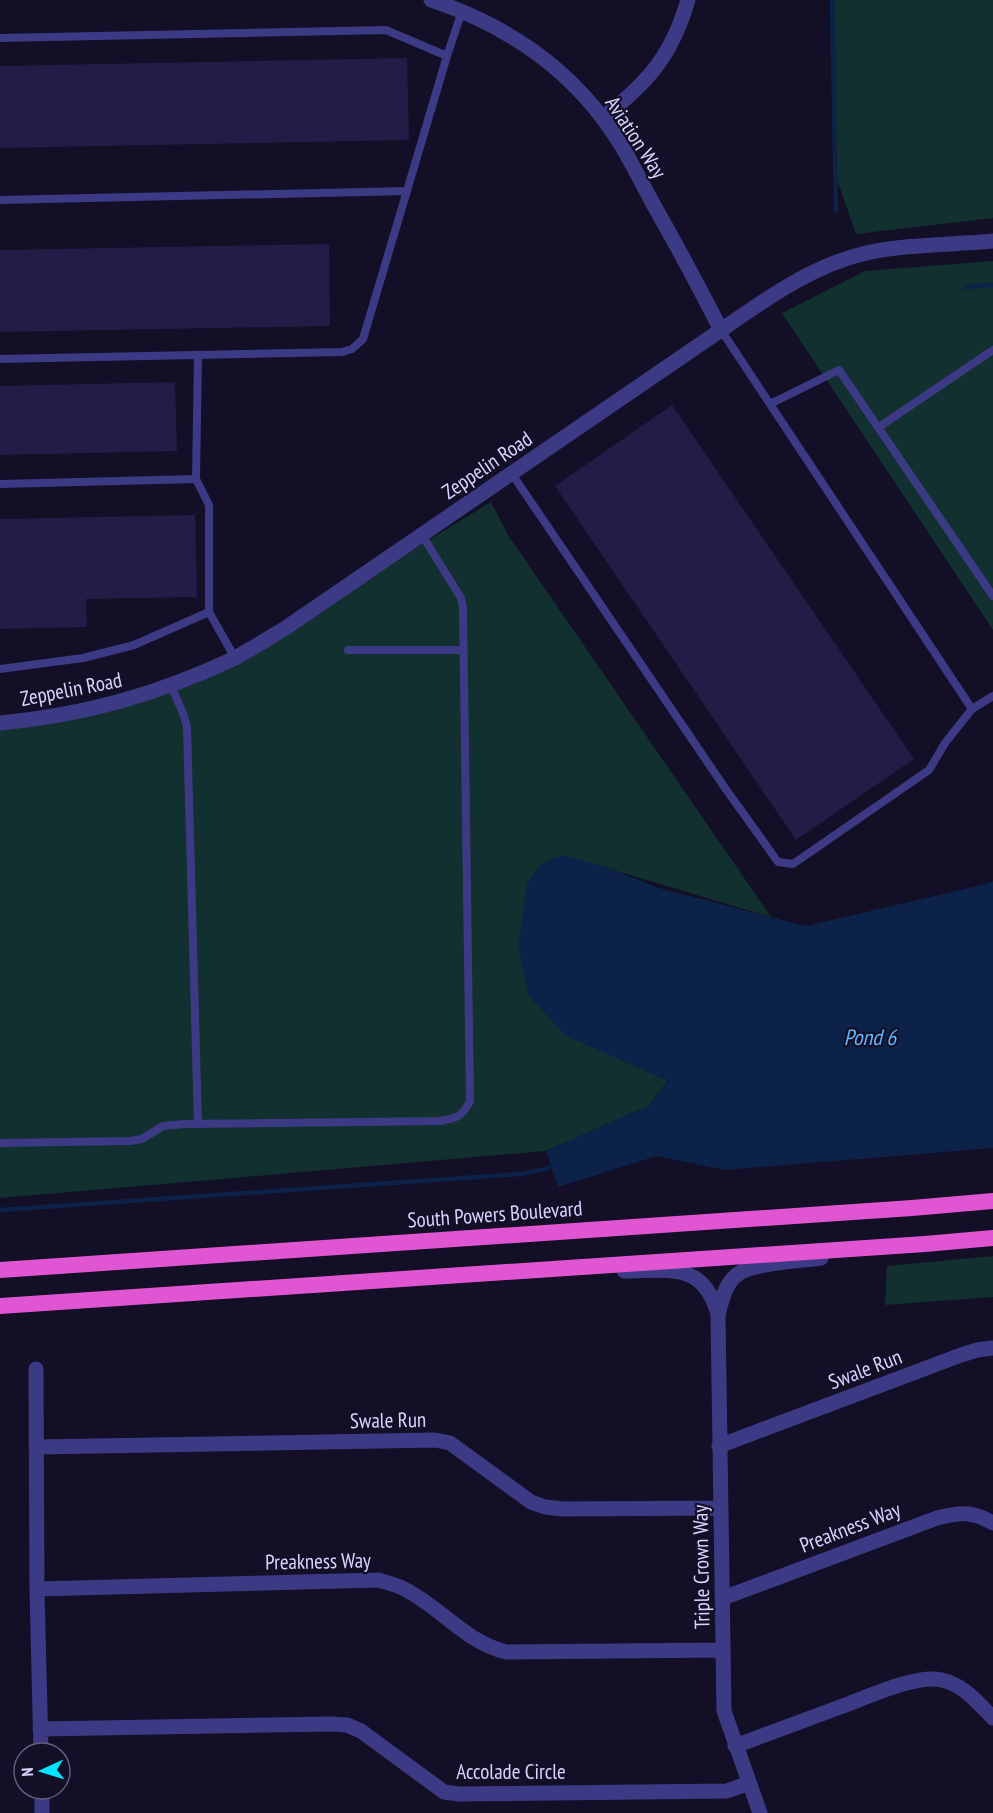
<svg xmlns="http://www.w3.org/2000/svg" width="993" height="1813" viewBox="0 0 993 1813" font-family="'PT Sans Narrow',sans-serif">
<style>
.green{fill:#12302f}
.water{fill:#0c2248}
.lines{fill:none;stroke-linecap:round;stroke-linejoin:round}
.stream{stroke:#0c2248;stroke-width:4.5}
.building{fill:#241b47}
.service{stroke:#3d3a85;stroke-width:8}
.minor{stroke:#3d3a85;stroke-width:15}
.tertiary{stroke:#3d3a85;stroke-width:15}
.trunk{stroke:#e055d1;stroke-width:16}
.labels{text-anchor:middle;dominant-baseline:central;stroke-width:4.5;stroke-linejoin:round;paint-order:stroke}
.street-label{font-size:21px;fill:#d9d4ff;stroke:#130f26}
.water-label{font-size:22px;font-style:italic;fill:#62b6ff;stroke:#130f26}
</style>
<rect width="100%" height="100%" fill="#130f26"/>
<path class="green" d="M834,0H993V218L856,234L835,174Z
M993,261V630L782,313L865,271Z
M491,502L508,535L771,917L563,855L567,1036L668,1080L650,1105L546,1151L0,1198V722L72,713L235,658Z
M993,1256V1297L885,1305L887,1266Z"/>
<path class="water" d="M563,855L606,867L659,888L806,926L986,884L993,881V1148L724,1170L657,1156L558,1187L546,1151L650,1105L668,1081L566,1036L529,996L518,948L527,884L541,864Z"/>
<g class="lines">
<path class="stream" d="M832,0L836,211
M965,287L993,285
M0,1210L520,1174L545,1169L556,1165"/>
</g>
<path class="building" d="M407,58L409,140L0,148V66Z
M329,244L330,326L0,332V250Z
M175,382L177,451L0,455V386Z
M672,405L914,759L796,840L555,486Z
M195,515L197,597L86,599L87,627L0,629V519Z"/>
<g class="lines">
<path class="service" d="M0,38L386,30L447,56
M0,200L407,191
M0,359L342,352L352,349L363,339L447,56L462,11
M770,404L839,370L993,596
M879,427L993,350
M512,474L725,788L778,862L793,864L929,770L945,743L972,709L721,330
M0,484L196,479L198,355
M209,612L235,658
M348,650H463
M0,669L83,658L134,645L209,612V505L196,479
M171,685L184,716L187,727L198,1124
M972,709L993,696
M0,1143L130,1141L142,1139L163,1126L185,1124L440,1121C457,1118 462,1117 470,1101L463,607L461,598L422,535"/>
<path class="minor" d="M603,118C616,107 629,97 641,84C665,61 679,31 688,0
M0,723C84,715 156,695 233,659C250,650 267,639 284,629L721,330
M624,1271C669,1271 703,1261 718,1314
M36,1369L37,1589L41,1753
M719,1446L961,1355L977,1350L993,1348
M36,1447L435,1440L450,1443L531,1502L545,1507L563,1509L720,1508
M37,1589L378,1580C388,1583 399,1585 408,1591C443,1610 466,1642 506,1652L723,1650
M723,1598L937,1518C960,1512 972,1511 993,1523
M40,1729L331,1724L347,1725L361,1731L444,1792L459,1794L727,1791L749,1783
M735,1746C770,1733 805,1720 840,1707C866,1698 915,1674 942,1680C964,1685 978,1703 993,1718
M42,1789V1813
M760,1813L724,1711L718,1315C722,1300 725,1283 738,1274C753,1263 801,1261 821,1258"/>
<path class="tertiary" d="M431,0C500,23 560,61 604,120C623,145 637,174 652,202C676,244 699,287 721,330C766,299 811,266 866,253C907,244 951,245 993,241"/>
<path class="trunk" d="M0,1270L912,1208L993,1201
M0,1306L925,1244L993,1238"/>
</g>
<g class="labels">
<g class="street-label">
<text transform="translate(636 137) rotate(57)">Aviation Way</text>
<text transform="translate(487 465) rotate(-34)">Zeppelin Road</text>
<text transform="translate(71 689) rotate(-11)">Zeppelin Road</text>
<text transform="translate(495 1214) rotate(-4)">South Powers Boulevard</text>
<text transform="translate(865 1369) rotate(-21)">Swale Run</text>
<text transform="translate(388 1420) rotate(-1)">Swale Run</text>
<text transform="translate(850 1527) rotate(-21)">Preakness Way</text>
<text transform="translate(318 1561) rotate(-1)">Preakness Way</text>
<text transform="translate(701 1567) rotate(-91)">Triple Crown Way</text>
<text x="511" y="1771">Accolade Circle</text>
</g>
<g class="water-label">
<text x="870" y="1037">Pond 6</text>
</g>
</g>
<g transform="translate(42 1771) rotate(266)"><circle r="28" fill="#130f26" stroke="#625e7d" stroke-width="1.5"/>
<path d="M0-4.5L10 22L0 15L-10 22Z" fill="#00e5ff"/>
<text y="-9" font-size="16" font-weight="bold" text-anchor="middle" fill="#d9d4ff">N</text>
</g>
</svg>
